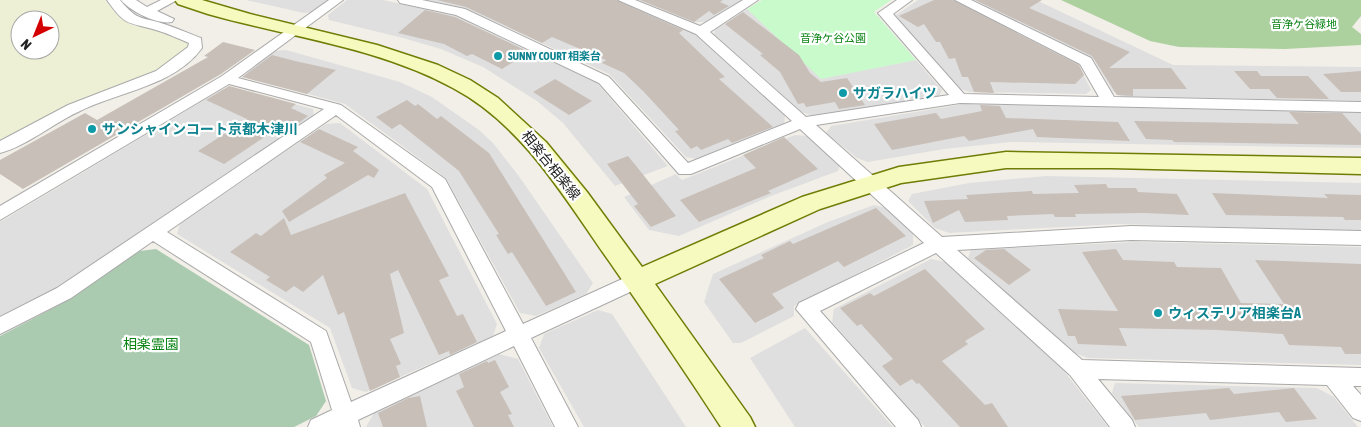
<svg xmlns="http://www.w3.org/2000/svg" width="1361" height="427" viewBox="0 0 1361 427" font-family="'Asap Condensed','Noto Sans JP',sans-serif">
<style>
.residential{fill:#e0dfdf}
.farmland{fill:#eef0d5;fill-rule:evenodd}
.forest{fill:#add19e}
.cemetery{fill:#aacbaf}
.park{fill:#c8facc}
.building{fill:#c7bfb8}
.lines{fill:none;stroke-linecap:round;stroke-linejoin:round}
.street-casing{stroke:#a9a9a9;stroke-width:2}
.secondary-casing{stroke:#707d05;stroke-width:3}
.street{fill:#fff;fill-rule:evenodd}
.secondary{fill:#f7fabf;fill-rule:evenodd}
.culture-dot{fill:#0f9aa8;stroke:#fff;stroke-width:2}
.labels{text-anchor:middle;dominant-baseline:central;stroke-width:4.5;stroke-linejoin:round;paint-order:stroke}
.far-park-label{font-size:11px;fill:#0c8416;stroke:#fff}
.far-culture-label{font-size:11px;font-weight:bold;fill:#0d838f;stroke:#fff;text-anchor:start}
.culture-label{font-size:14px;font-weight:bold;fill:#0d838f;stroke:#fff;text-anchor:start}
.street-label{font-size:14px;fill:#222;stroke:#fff}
.park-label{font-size:14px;fill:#0c8416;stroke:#fff}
</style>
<rect width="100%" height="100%" fill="#f2efe9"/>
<path class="residential" d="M246,0H329L313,12L304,13Z
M347,0H383L455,16L597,83L668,166L615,186L563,123L537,101L483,67L441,49L403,38L329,20L328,15Z
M427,0H612L693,33L785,116L784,124L696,159L686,157L609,74L467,9Z
M638,0H741L706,22H694Z
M918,0H953L1077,62L1091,90L1086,94L969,92L961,89L897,20L896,15Z
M974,0H1036L1173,65L1361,67V101L1121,96L1113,92L1094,60Z
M747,9L821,78L916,60L942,90L939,96L813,116L802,112L714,34L715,30Z
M286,50L400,82L432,97L479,130L493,143L518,175L593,283L586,294L536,316L520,313L446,178L345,104L249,78L247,71L275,51Z
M233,88L313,109L314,117L53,292L0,319V222L221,90Z
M964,104L1361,112V148L1011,142L944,149L868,162L857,158L826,133L831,126Z
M340,123L427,189L497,324L493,336L366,392L352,388L330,328L177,234L180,224L326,124Z
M795,135L808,136L840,165L838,171L771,196L679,236L649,230L624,197L676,174L682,180Z
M1046,176L1361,183V231L1120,224L949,233L935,228L908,201L912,194L969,183Z
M874,205L886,208L913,232V245L794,306V316L741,343H733L704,302L713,274L828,222Z
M1136,242L1361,247V365L1088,358L1072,352L968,258L971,250Z
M931,259L945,262L1064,371L1108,427H925L832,322L834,309Z
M598,310L612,314L686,427H584L539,348L544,334Z
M805,328L893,427H795L750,358Z
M499,354L518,359L553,427H366L375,411Z
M1115,383L1317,388L1334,397L1358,427H1139L1112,393Z"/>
<path class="farmland" d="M0,0H105L120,18L132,25L160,31L186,40L189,45L185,53L172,63L143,78L81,100L0,143ZM20,20H50V50H20Z"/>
<path class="forest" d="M1061,0H1361V16L1352,27L1361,34V45L1285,49L1179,47L1150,41Z"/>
<path class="cemetery" d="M156,249L309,345L326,401L316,416L294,427H0V336L59,305L140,251Z"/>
<path class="park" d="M762,0H891L874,12L916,60L821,79L747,9Z"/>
<path class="building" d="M437,0H616L683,30L679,33L725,77L719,79L773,127L732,143L728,139L701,150L697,146L691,149L675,131L679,130L644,92L624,73L602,63L606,60L552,37L542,43L466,7Z
M640,0H723L720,2L729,6L714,15L709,11L694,22Z
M934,0H953L1079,65L1084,75L1075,84L990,82L994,93L974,92L968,77H962L955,58L949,59L940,42H936L924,24L918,27L899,16Z
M975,0H1042L1029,8L1130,52L1109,68H1171L1187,89H1133V96L1117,95L1092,56Z
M425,10L455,17L529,52L502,69L472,54L467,56L444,44L398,33Z
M743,12L799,55L810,73L821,82L847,78L865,105L839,109L835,102L806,107L804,103L798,104L780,72L760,55L763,54L725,24Z
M223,42L255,50L221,74L23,189L0,174V160L85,113L97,120L208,57L204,56Z
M272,55L295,61L336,70L307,94L242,77Z
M1234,71H1257L1261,76H1308L1329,99L1277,98L1269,89H1250Z
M1361,71V92H1341L1323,74Z
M555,79L592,101L569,115L533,92Z
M229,86L296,104L291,108L308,116L284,134L275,130L224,164L198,151L247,119L206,100Z
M407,100L415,106L418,104L437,119L441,116L489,153L576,292L546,306L512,252L508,254L496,235L499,234L459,171L400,124L392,129L376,117Z
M980,105L1000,106L1006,118L1118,122L1130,141L1037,137L1033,129L969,141L964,136L892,150L874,124L936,113L941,119L982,111Z
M1289,112L1342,113L1361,134V145L1174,142L1172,140L1146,139L1134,121L1299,124Z
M319,129L358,147L353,151L379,170L374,178L368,175L289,222L282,211L327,178L324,175L345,163L300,142Z
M784,137L818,169L768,191L771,193L699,222L680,200L756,168L743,155Z
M628,156L637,167L676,216L651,227L634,206L638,204L607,164Z
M1106,184L1108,188H1136L1138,192L1177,194L1189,215L1145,213L1075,214L1076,217H1055L1053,214L1007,216L1008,220L965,222L959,210L933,223L924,201L968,199L966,195L1032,191L1033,194L1079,193L1074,185Z
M405,193L449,276L439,280L457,316L463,314L477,342L450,355L449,351L439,355L398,270L390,274L404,333L390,339L401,364L396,366L400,377L370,391L344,312L338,315L323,275L303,292L294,286L286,292L266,280L270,277L230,252L256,233L261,236L284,218L291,235Z
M1212,193L1328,198L1324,194L1361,195V220H1345L1343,217L1226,215Z
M876,208L906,236L844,267L838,261L772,294L784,308L755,323L719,279L764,258L761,255L790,241L793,244Z
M1004,249L1031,270L1009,285L974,258L986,250Z
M1116,249L1123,260L1174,262L1177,267L1221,268L1241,303L1284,304L1255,260L1361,264V354H1345L1341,347L1289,345L1283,334L1218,330L1119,328L1127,346L1078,344L1075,336H1068L1058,309L1118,311L1082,252Z
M925,269L985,329L965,341L968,344L942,361L985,405L992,403L1008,427H960L919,383L917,384L912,379L900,386L882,366L893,359L861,324L857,326L840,308L870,293L874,296Z
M495,360L509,387L500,392L512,414L508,415L514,427H474L456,391L464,387L459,374L487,361L488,363Z
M1229,388L1234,394L1294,388L1317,419L1286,422L1279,412L1210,420L1206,413L1135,420L1121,396Z
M420,396L427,427H383L378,413L408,398Z"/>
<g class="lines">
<g class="street-casing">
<path id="street" d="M107,0H120C139,23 142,16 167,25C179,29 190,34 201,38L202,48C175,86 117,92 78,112C52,124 27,146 0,153V141L68,105L156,71L188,47L189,43C179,39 169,34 159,31C129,21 127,29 107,0Z
M121,0H136L147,7L161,0H177L157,11L174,19L172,22C157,25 130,11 121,0Z
M329,0H343L238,78L341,105L445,179L523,324L631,275L638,273L645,275L647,280L645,285L531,338L578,427H555L514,346L358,420L360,427H308L311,420L332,410L311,342L153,241L71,298L0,334V317L57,288L324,109L229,84L0,220V206L222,76ZM336,115L432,187L506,331L351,402L326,331L167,232Z
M398,0H422L465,9L609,77L688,163L792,121L696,34L618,0H635L700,26L743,0H758L710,32L806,117L949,95L878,13L897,0H912L893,14L964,94L1099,97L1080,64L955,0H971L1091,58L1114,97L1361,102V112L960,103L816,125L942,237L1131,226L1361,231V245L1131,240L957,250L1082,360L1361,368V386H1353L1361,395V421L1353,418L1327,385L1098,379L1132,420L1135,427H1110L1070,375L936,253L820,311L918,420L921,427H896L796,309L799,303L924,243L800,129L691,174H679L599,83L456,15L400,3Z"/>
</g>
<g class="secondary-casing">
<path id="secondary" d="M175,0H202L250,14L377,45L438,65L470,80L498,98L546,142L587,192L642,267L802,197L899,167L1006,152L1361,158V174L1111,168H1006L901,183L820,209L655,284L750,417L755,427H721C685,371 647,316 609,261C565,199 523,125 453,88C378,47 289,37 208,14L178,4Z"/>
</g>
<use href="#street" class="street"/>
<use href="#secondary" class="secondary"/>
</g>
<g class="culture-dot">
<circle cx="498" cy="56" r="5"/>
<circle cx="843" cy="93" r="5"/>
<circle cx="92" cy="129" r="5"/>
<circle cx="1158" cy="313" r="5"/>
</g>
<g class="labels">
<g class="far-park-label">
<text x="1304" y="24">音浄ケ谷緑地</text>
<text x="833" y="38">音浄ケ谷公園</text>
</g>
<g class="far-culture-label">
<text x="508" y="56">SUNNY COURT 相楽台</text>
</g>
<g class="culture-label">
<text x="853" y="93">サガラハイツ</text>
<text x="102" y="129">サンシャインコート京都木津川</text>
<text x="1168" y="313">ウィステリア相楽台A</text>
</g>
<g class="street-label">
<text transform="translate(551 165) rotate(51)">相楽台相楽線</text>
</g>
<g class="park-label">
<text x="151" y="344">相楽霊園</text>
</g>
</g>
<g transform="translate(35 35) rotate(223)"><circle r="24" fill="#ffffff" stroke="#a7a7a7"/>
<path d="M0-4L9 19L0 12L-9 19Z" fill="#d40000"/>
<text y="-8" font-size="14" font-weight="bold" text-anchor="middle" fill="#222222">N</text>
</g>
</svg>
